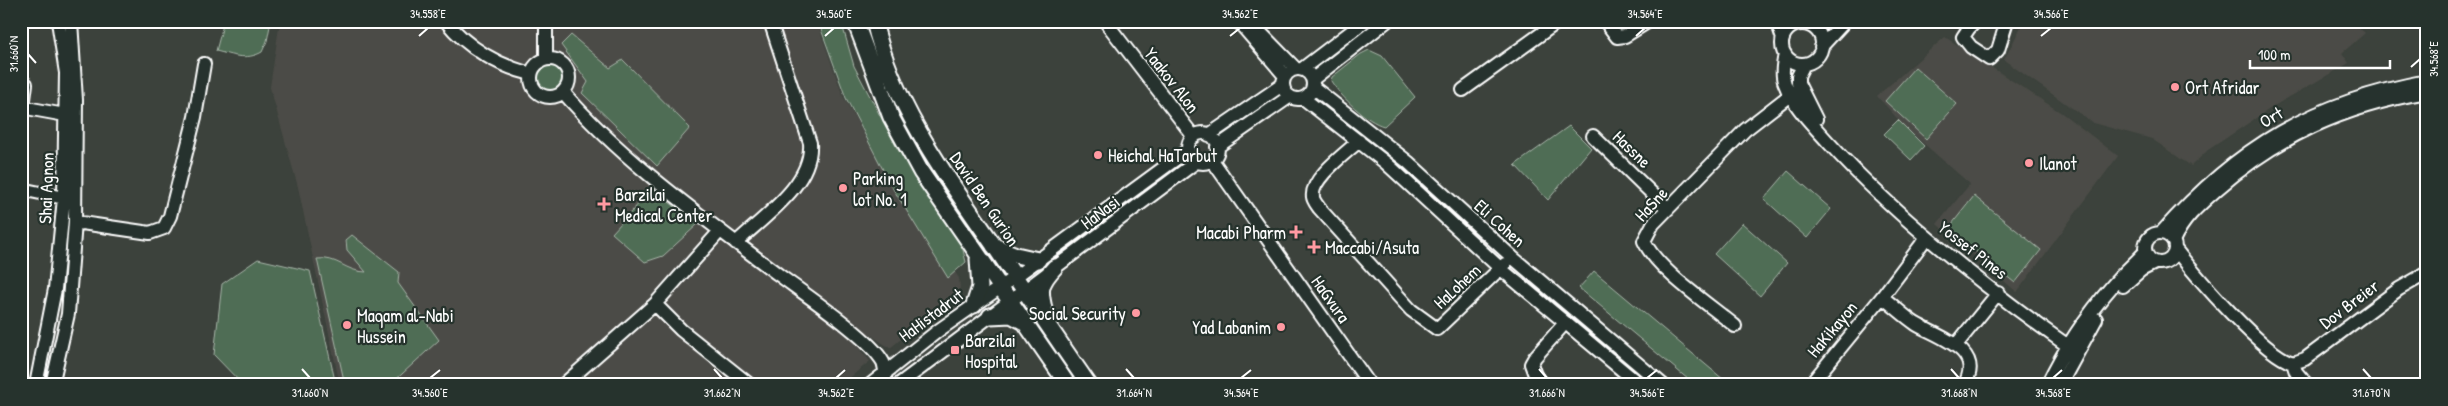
<svg xmlns="http://www.w3.org/2000/svg" width="2448" height="406" viewBox="0 0 2448 406" font-family="'Patrick Hand',sans-serif">
<style>
.built{fill:#4c4c47}
.green{fill:#506d55;stroke:#a8b6aa}
.lines{fill:none;stroke-linecap:round;stroke-linejoin:round}
.minor-casing{stroke:#fff;stroke-width:16}
.major-casing{stroke:#fff;stroke-width:19}
.minor{stroke:#26332d;stroke-width:12}
.major{stroke:#26332d;stroke-width:15}
.ticks{fill:none;stroke:#fff;stroke-width:2}
.poi-dot{fill:#ff9aa2;stroke:#26332d;stroke-width:2}
.labels{text-anchor:middle;dominant-baseline:central;stroke-width:4.5;stroke-linejoin:round;paint-order:stroke}
.street-label{font-size:18px;fill:#fff;stroke:#26332d}
.poi-label{font-size:18px;fill:#fff;stroke:#26332d;text-anchor:start}
.neatline{fill:none;stroke:#fff;stroke-width:2}
.ticks-label{font-size:12px;text-anchor:middle;fill:#fff}
</style>
<rect width="100%" height="100%" fill="#3c423c"/>
<filter id="ink" filterUnits="userSpaceOnUse"><feTurbulence type="fractalNoise" baseFrequency=".02" numOctaves="2"/><feDisplacementMap in="SourceGraphic" scale="10" xChannelSelector="R" yChannelSelector="G"/><feConvolveMatrix kernelMatrix="1 2 1 2 8 2 1 2 1" color-interpolation-filters="sRGB"/></filter>
<g filter="url(#ink)">
<path class="built" d="M280,21H818L821,34L843,96L879,162L959,278L960,288L949,300L890,348L872,336L860,350L870,361L841,385H340L298,187L270,87Z
M2024,21H2351L2365,33L2342,53L2349,63L2277,104L2208,150L2191,166L2152,139L2093,123L2004,60Z
M1945,37L2063,114L2118,156L2017,292L1937,224L1970,184L1905,127L1877,96Z"/>
<path class="green" d="M224,21H271L267,41L262,52C246,61 232,55 216,51Z
M818,21H841L854,66L897,148L962,246L966,262L948,278L892,187L846,98Z
M571,35L610,68L623,60L690,128L657,166L582,93L588,82L561,45Z
M1369,50L1382,56L1415,97L1384,126C1367,122 1340,96 1331,81L1332,77L1361,54Z
M537 78a14 14 0 1 1 28 0a14 14 0 1 1-28 0Z
M1915,67L1957,104L1926,139L1885,101Z
M1898,120L1924,146L1911,160L1884,134Z
M1569,126L1591,148L1548,200L1515,165Z
M1788,171L1831,209L1807,238L1764,199Z
M652,189L698,224L663,256L645,262L612,233Z
M1974,196L2041,250L2015,283L1948,229Z
M1742,223L1787,263L1760,296L1714,254Z
M352,235L399,272L398,283L439,340L390,385H345L317,259C337,256 346,272 366,272L347,250L346,240Z
M258,259L310,271L336,385H243L214,355L222,284Z
M1594,271L1730,385H1695L1579,288Z"/>
<g class="lines">
<g class="minor-casing">
<path id="minor" d="M446,21C467,48 499,66 531,74
M1105,21L1194,137
M1238,21L1285,76
M1605,21L1617,37L1625,36L1649,21
M1777,21L1783,39
M1976,21L1969,28L1963,37L1971,47L1989,59L1998,50L2007,21
M1782 44a20 20 0 1 1 40 0a20 20 0 1 1-40 0Z
M1255,27L1295,68
M1821,47L1845,21
M1785,54C1783,64 1781,75 1785,84C1793,106 1813,125 1828,142C1898,219 1983,286 2068,346L2080,345
M546,59V21
M531 78a19 19 0 1 1 38 0a19 19 0 1 1-38 0Z
M1804,64L1798,76V83L1816,119
M1283 84a15 15 0 1 1 30 0a15 15 0 1 1-30 0Z
M1302,69L1365,21
M1313,79L1387,21
M21,83L26,84L23,107
M1313,87L1408,162L1512,257L1663,385
M1463,90L1559,21
M563,92C625,163 704,218 779,275C803,293 870,338 883,362C886,369 885,378 885,385
M1303,98L1386,163L1501,269L1640,385
M21,107L65,115
M1188 148a15 15 0 1 1 30 0a15 15 0 1 1-30 0Z
M1209,135L1282,85
M1593,136L1668,209
M1359,141C1346,153 1310,179 1313,197C1313,200 1317,205 1319,208L1411,310L1437,329L1505,264
M1217,147L1289,97
M1212,160L1370,385
M21,189L64,198
M75,222L150,233L164,228L170,216L195,117L204,64
M2145 248a15 15 0 1 1 30 0a15 15 0 1 1-30 0Z
M2161,233C2238,146 2313,102 2427,81
M2173,241C2183,219 2198,206 2216,190C2279,135 2345,106 2427,92
M736,243C763,217 813,184 810,143L770,21
M2175,249C2196,276 2264,355 2293,363L2296,372L2307,385
M2123,286L2141,270L2155,263
M1882,297C1893,305 1904,316 1916,324C1938,337 1986,350 1964,385
M655,304L681,330L750,385
M1735,326C1710,305 1657,270 1644,241L1653,224L1745,130L1799,88
M1956,345L1998,293
M2293,363L2305,359L2399,289L2427,273
M36,385L55,289L64,198L66,73L58,21
M52,385L68,314L75,222L76,100L71,21
M563,385L655,304L720,231
M870,385L939,330L1015,277L1188,150
M898,385L1196,162
M1544,385L1535,375L1531,364L1535,357L1565,323
M1810,385L1882,297L1927,237
M2047,385C2064,349 2087,315 2113,285C2123,273 2135,263 2145,252
M2060,385L2096,319"/>
</g>
<g class="major-casing">
<path id="major" d="M855,21L891,117L921,172L1068,385
M874,21C893,105 947,178 995,247C1026,293 1057,339 1089,385
M994,246L1016,255L1038,260
M974,305L980,287L978,259
M990,316L1011,315L1024,322
M1046,317C1040,292 1037,286 1055,267"/>
</g>
<use href="#minor" class="minor"/>
<use href="#major" class="major"/>
</g>
</g>
<path class="ticks" d="M419,36L428,28M825,36L834,28M1230,36L1240,28M1636,36L1645,28M2041,36L2051,28M28,54L36,63M2411,67L2420,59M302,369L310,378M714,369L722,378M1126,369L1134,378M1539,369L1547,378M1951,369L1959,378M2363,369L2371,378M430,378L440,370M836,378L845,370M1241,378L1251,370M1647,378L1657,370M2053,378L2062,370"/>
<g class="poi-dot">
<circle cx="2175" cy="87" r="5"/>
<circle cx="1098" cy="155" r="5"/>
<circle cx="2029" cy="163" r="5"/>
<circle cx="843" cy="188" r="5"/>
<path d="M601.5 196.5h5v5h5v5h-5v5h-5v-5h-5v-5h5z"/>
<path d="M1293.5 224.5h5v5h5v5h-5v5h-5v-5h-5v-5h5z"/>
<path d="M1311.5 239.5h5v5h5v5h-5v5h-5v-5h-5v-5h5z"/>
<circle cx="1136" cy="313" r="5"/>
<circle cx="347" cy="325" r="5"/>
<circle cx="1281" cy="327" r="5"/>
<rect x="950" y="345" width="10" height="10" rx="2.5"/>
</g>
<g class="labels">
<g class="street-label">
<text transform="translate(1172 80) rotate(52)">Yaakov Alon</text>
<text transform="translate(2271 117) rotate(-30)">Ort</text>
<text transform="translate(1632 149) rotate(44)">Hassne</text>
<text transform="translate(46 188) rotate(-88)">Shai Agnon</text>
<text transform="translate(985 199) rotate(56)">David Ben Gurion</text>
<text transform="translate(1651 204) rotate(-48)">HaSne</text>
<text transform="translate(1100 212) rotate(-37)">HaNasi</text>
<text transform="translate(1500 223) rotate(42)">Eli Cohen</text>
<text transform="translate(1973 250) rotate(38)">Yossef Pines</text>
<text transform="translate(1457 286) rotate(-43)">HaLohem</text>
<text transform="translate(1331 299) rotate(55)">HaGvura</text>
<text transform="translate(2349 304) rotate(-37)">Dov Breier</text>
<text transform="translate(931 315) rotate(-37)">HaHistadrut</text>
<text transform="translate(1832 329) rotate(-50)">HaKikayon</text>
</g>
<g class="poi-label">
<text x="2185" y="87">Ort Afridar</text>
<text x="1108" y="155">Heichal HaTarbut</text>
<text x="2039" y="163">Ilanot</text>
<text x="853" y="178">Parking<tspan x="853" dy="21">lot No. 1</tspan></text>
<text x="615" y="194">Barzilai<tspan x="615" dy="21">Medical Center</tspan></text>
<text x="1286" y="232" text-anchor="end">Macabi Pharm</text>
<text x="1325" y="247">Maccabi/Asuta</text>
<text x="1126" y="313" text-anchor="end">Social Security</text>
<text x="357" y="315">Maqam al-Nabi<tspan x="357" dy="21">Hussein</tspan></text>
<text x="1271" y="327" text-anchor="end">Yad Labanim</text>
<text x="965" y="340">Barzilai<tspan x="965" dy="21">Hospital</tspan></text>
</g>
</g>
<rect width="2448" height="406" fill="none" stroke="#26332d" stroke-width="55"/>
<path d="M2250 60v8h140v-8" fill="none" stroke="#ffffff" stroke-width="2.5"/>
<text x="2258" y="60" font-size="15" fill="#ffffff" stroke="#26332d" stroke-width="4" paint-order="stroke">100 m</text>
<rect x="28" y="28" width="2392" height="350" class="neatline"/>
<g class="ticks-label">
<text x="428" y="18">34.558°E</text>
<text x="834" y="18">34.560°E</text>
<text x="1240" y="18">34.562°E</text>
<text x="1645" y="18">34.564°E</text>
<text x="2051" y="18">34.566°E</text>
<text transform="translate(14 54) rotate(-90)" y="4">31.660°N</text>
<text transform="translate(2434 59) rotate(-90)" y="4">34.568°E</text>
<text x="310" y="397">31.660°N</text>
<text x="430" y="397">34.560°E</text>
<text x="722" y="397">31.662°N</text>
<text x="836" y="397">34.562°E</text>
<text x="1134" y="397">31.664°N</text>
<text x="1241" y="397">34.564°E</text>
<text x="1547" y="397">31.666°N</text>
<text x="1647" y="397">34.566°E</text>
<text x="1959" y="397">31.668°N</text>
<text x="2053" y="397">34.568°E</text>
<text x="2371" y="397">31.670°N</text>
</g>
</svg>
